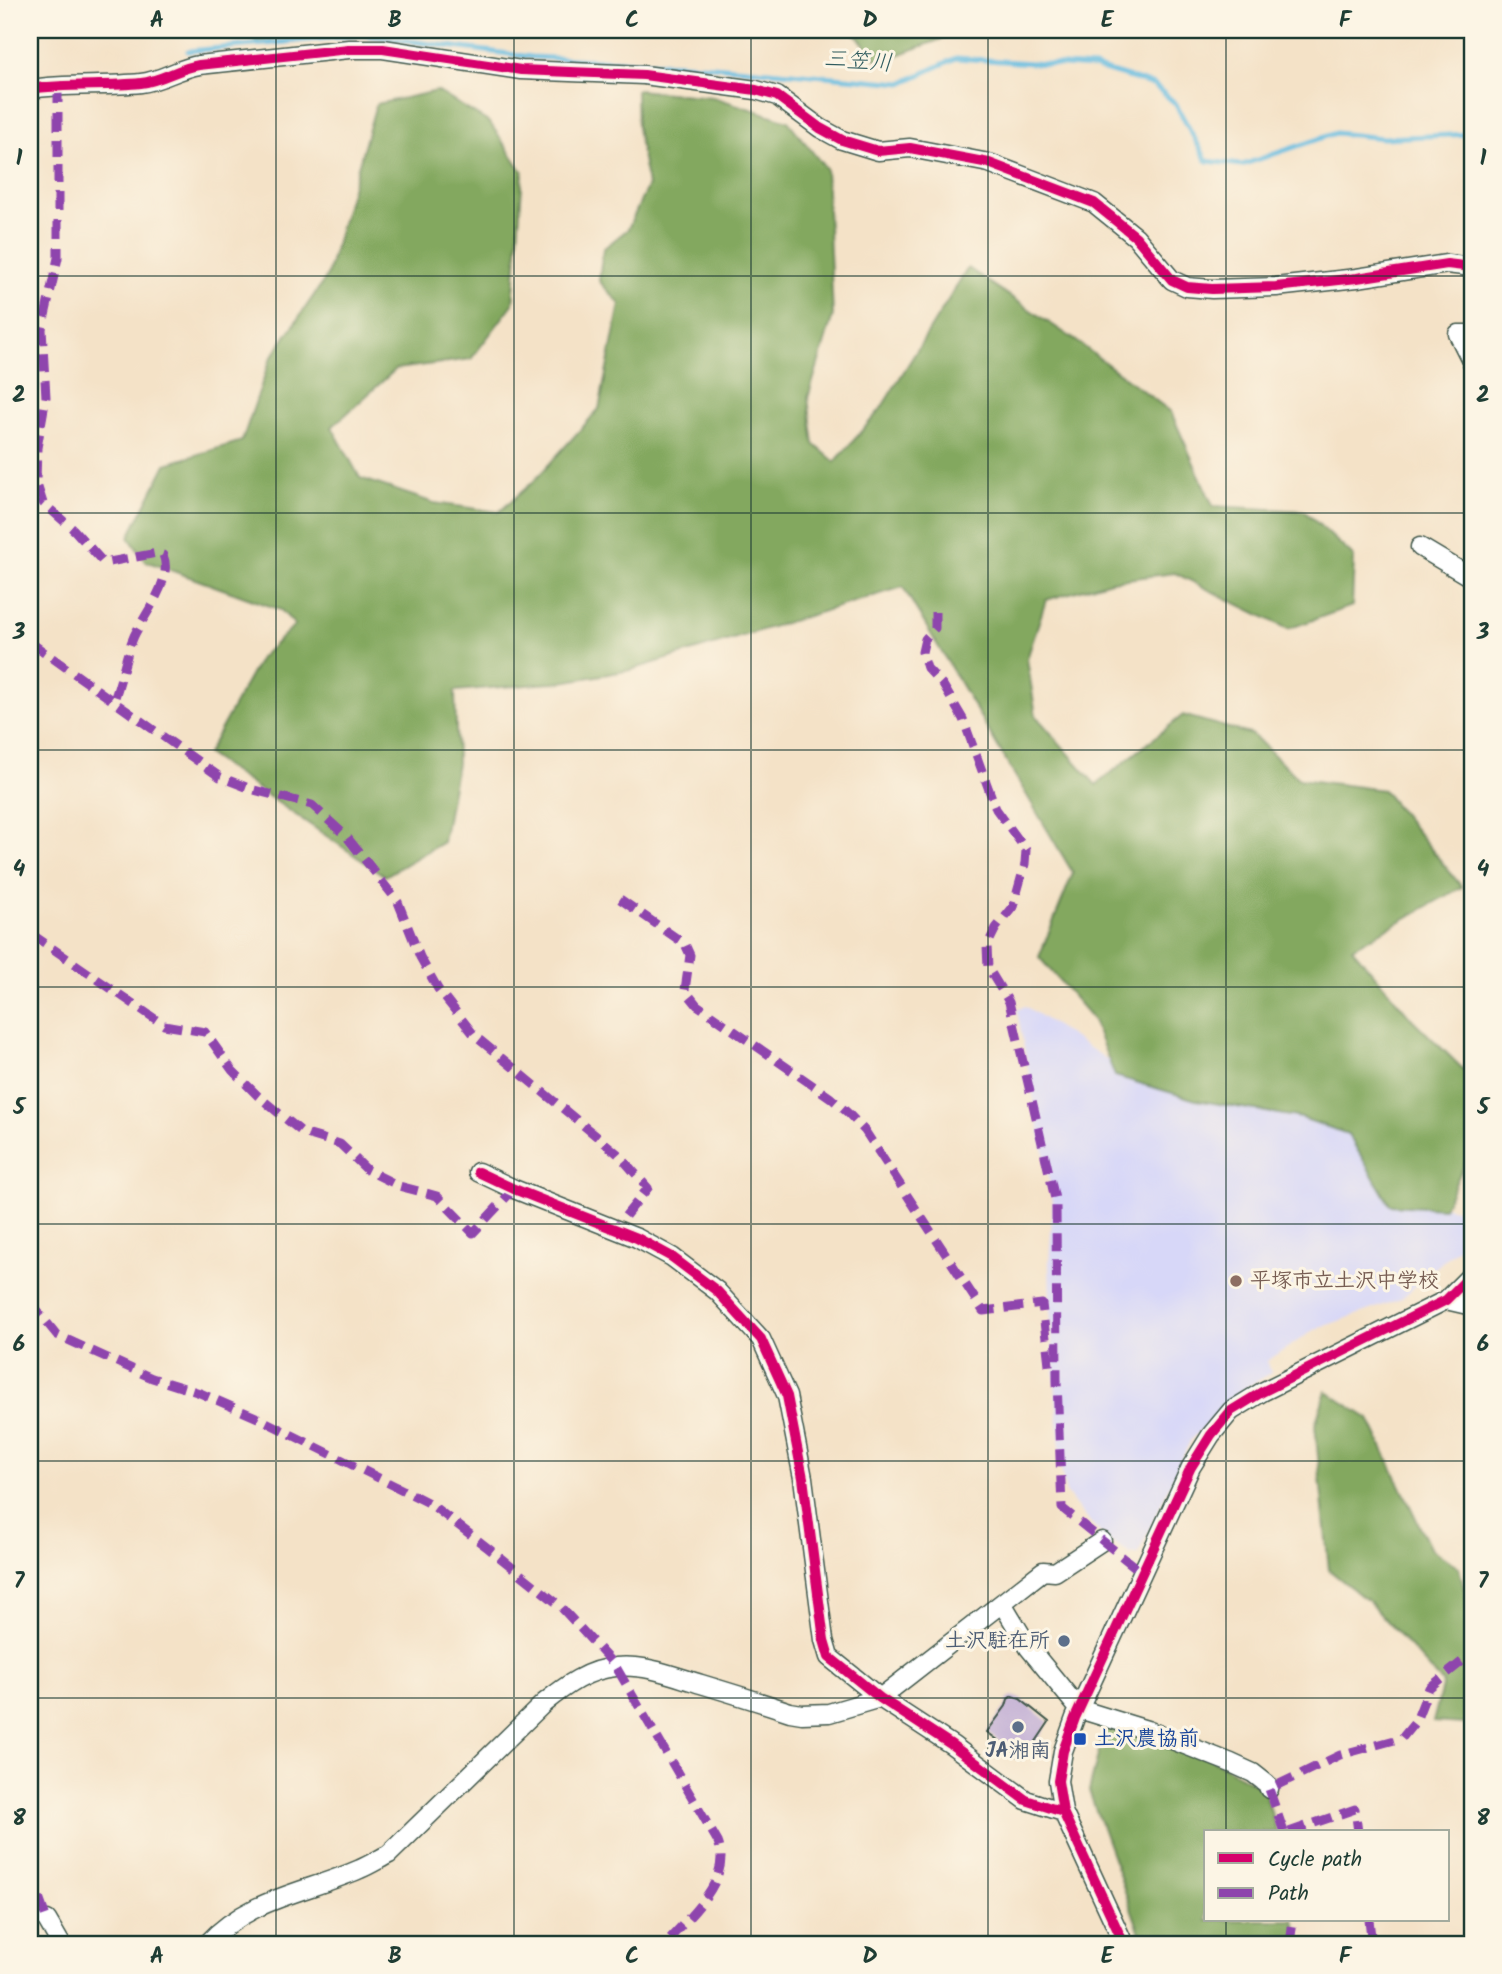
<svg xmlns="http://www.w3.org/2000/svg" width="1502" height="1974" viewBox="0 0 1502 1974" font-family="Kalam,'Klee One',sans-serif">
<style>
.built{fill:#d7d7f8}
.green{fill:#a4c26a;stroke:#62804f;stroke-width:2}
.forest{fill:#83a85e;stroke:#517249;stroke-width:2}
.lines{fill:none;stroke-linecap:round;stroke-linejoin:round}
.stream{stroke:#62badf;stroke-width:5}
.building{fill:#bfacd4}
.minor-casing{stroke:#3f564a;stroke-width:21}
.minor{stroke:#fff;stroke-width:18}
.quiet{stroke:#8e44ad;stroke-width:9;stroke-dasharray:18 9;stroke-linecap:butt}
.cycleway-casing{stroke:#fcf5e5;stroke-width:15}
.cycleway{stroke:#d6006c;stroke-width:10}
.grid{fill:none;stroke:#1f3d34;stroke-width:2;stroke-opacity:0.55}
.education-dot{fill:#8d6e63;stroke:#fcf5e5;stroke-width:2.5}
.service-dot{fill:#5c6f8a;stroke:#fcf5e5;stroke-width:2.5}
.transit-dot{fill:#1a4fb4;stroke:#fcf5e5;stroke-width:2.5}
.labels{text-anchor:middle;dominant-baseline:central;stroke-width:6;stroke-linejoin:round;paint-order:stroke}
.education-label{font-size:21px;font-weight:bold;fill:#785e54;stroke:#fcf5e5;text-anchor:start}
.service-label{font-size:21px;font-weight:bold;fill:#4e5e75;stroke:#fcf5e5;text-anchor:end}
.transit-label{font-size:21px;font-weight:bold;fill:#164399;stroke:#fcf5e5;text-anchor:start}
.water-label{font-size:23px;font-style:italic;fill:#305c5f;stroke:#fcf5e5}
.neatline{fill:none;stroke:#1f3d34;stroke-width:2.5}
.grid-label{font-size:23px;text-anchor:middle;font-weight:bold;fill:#1f3d34}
</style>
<rect width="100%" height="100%" fill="#fcf5e5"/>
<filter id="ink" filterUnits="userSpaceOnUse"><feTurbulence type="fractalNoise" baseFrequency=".0143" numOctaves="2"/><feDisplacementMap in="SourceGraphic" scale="14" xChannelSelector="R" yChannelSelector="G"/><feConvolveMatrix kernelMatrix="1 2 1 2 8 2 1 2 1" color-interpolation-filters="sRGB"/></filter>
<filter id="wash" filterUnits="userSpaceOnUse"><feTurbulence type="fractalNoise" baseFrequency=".00686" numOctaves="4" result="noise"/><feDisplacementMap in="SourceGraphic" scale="28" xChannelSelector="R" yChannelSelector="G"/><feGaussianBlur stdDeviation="1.57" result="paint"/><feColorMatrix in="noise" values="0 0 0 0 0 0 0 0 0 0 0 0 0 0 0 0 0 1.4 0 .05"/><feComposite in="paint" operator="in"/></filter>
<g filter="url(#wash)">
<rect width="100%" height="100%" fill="#f4e2c7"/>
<path class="built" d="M1025,1006L1134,1077L1343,1108L1394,1194L1472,1213V1235L1401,1299L1316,1329L1267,1361L1271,1373L1249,1386L1191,1439L1138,1554H1130L1106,1539L1081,1512L1066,1492L1062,1475L1051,1329L1049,1263L1053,1202L1017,1010Z"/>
<path class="green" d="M253,30H333L255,41Z"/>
<path class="forest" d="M852,30H966L879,62Z
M636,90L713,97L788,121L826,169L833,315L808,398L814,444L835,462L880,410L968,268L1075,340L1171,412L1213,506L1304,511L1354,557L1352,606L1288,629L1175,573L1111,581L1046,600L1027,659L1036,716L1096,785L1183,715L1253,735L1299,779L1383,790L1462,887L1352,948L1412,1019L1472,1078V1148L1444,1208L1390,1205L1348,1134L1302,1118L1196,1100L1115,1076L1092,1018L1039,957L1073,873L903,587L631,670L562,682L455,691L457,763L443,842L385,876L207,754L260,658L295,625L281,610L145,561L129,537L166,464L242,441L270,360L327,276L376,104L437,91L490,123L523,172L513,304L471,359L396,369L332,427L360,478L434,503L499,512L534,481L599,409L620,304L599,281L603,249L628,229L648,185L637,128Z
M1326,1391L1369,1419L1430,1548L1459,1568L1472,1623V1722L1466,1724L1433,1722L1443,1683L1369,1602L1329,1570L1315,1425Z
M1105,1727L1179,1741L1264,1789L1277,1832H1206V1920H1294L1301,1944H1144L1089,1791Z"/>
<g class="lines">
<path class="stream" d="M188,51L362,35L532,57L701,65L902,83L956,58L1094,67L1154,85L1175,103L1207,161L1242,165L1336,133L1383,138L1472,134"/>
</g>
<g id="blocks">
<path class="building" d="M1012,1696L1020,1699L1049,1722L1025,1758L1016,1756L1014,1752L987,1732L1006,1706L1008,1699Z"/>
</g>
</g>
<g filter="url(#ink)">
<use href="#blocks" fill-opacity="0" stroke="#3f564a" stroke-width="2"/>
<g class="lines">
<g class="minor-casing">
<path id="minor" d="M30,89C67,83 104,87 141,83C161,81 179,68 199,65L349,49H383L521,70L644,75L756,90L777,96L820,128L842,140L878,151L910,148L989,163L1094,203L1136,237L1172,280L1187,287L1212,289L1276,287L1357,278L1447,264L1472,267
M1472,334H1458L1472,362
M1420,547L1472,578
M478,1172L514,1189L637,1238L672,1257L717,1291L761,1339L787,1396L803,1478L824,1640L829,1657L880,1698L952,1745L1026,1800L1063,1812
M1446,1300L1472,1306
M1002,1603L1029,1648L1079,1709L1147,1730L1231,1763L1253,1773L1267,1784L1269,1789
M47,1920L61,1944
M207,1944C249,1898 305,1893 360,1869C370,1865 379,1859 389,1854L544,1703C565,1686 588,1669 616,1667C645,1664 674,1676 701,1684C731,1693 760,1702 790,1712L802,1714L829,1713L880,1698L1043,1571L1055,1572L1102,1541
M1124,1944L1063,1812L1058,1781L1063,1751L1075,1718L1191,1467L1211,1435L1231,1411L1262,1392L1446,1300L1472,1274"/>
</g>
<use href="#minor" class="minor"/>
<path class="quiet" d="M58,85V258L42,329L46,397L37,448L36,481L43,503L74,530L104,563L157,553L163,555C174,579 144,615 134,636C125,657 122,679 114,700
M935,612V628L925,639L922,652L927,668L943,685L963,719L996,809L1026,850L1025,864L1013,907L996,928L987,946L988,968L1009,1002L1056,1203L1057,1381L1062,1508L1141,1572
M30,642L220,777L254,790L312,805L347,837L398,902L420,957L438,989L475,1036L618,1154L648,1188L614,1230
M620,899L685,944L690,955L685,990L697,1005L831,1098L848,1113L865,1131L983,1311L1042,1304L1050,1373
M30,933L164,1025L205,1032L232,1070L258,1096L303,1133L340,1144L367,1170L399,1186L437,1196L473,1233L514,1189
M30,1302L57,1335L152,1378L200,1393L258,1418L429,1503L488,1548L558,1604L616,1667L718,1842C733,1880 688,1917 665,1944
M1284,1832L1269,1789L1340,1755L1402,1738L1416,1721L1429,1688L1465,1659L1472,1657
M1289,1832L1355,1809L1358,1832
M30,1873L47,1920
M1369,1920L1372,1944
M1290,1944L1293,1920"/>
<g class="cycleway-casing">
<path id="cycleway" d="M30,89C67,83 104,87 141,83C161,81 179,68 199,65L349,49H383L521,70L644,75L756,90L777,96L820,128L842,140L878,151L910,148L989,163L1094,203L1136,237L1172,280L1187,287L1212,289L1276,287L1357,278L1447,264L1472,267
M478,1172L514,1189L637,1238L672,1257L717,1291L761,1339L787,1396L803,1478L824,1640L829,1657L880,1698L952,1745L1026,1800L1063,1812
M1124,1944L1063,1812L1058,1781L1063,1751L1075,1718L1191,1467L1211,1435L1231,1411L1262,1392L1446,1300L1472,1274"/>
</g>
<use href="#cycleway" class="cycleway"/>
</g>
</g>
<path class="grid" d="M276,30V1944M514,30V1944M751,30V1944M988,30V1944M1226,30V1832M30,276H1472M30,513H1472M30,750H1472M30,987H1472M30,1224H1472M30,1461H1472M30,1698H1472M1226,1920V1944"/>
<circle class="education-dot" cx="1236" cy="1281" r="7"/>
<g class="service-dot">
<circle cx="1064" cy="1641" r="7"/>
<circle cx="1018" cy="1727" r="7"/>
</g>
<rect class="transit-dot" x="1073" y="1732" width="14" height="14" rx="3.5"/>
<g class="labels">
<g class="education-label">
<text x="1250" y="1281">平塚市立土沢中学校</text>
</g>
<g class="service-label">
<text x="1050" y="1641">土沢駐在所</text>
<text x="1018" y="1751" text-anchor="middle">JA湘南</text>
</g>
<g class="transit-label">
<text x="1094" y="1739">土沢農協前</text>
</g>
<g class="water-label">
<text transform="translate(858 62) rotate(4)">三笠川</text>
</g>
</g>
<rect width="1502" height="1974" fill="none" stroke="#fcf5e5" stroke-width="77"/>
<rect x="1204" y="1830" width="245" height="91" fill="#fcf5e5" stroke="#a4ab9e" stroke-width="2"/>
<rect x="1218" y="1853" width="35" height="10" fill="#d6006c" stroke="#a4ab9e" stroke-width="2"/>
<text x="1268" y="1866" font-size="21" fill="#1f3d34">Cycle path</text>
<rect x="1218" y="1888" width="35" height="10" fill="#8e44ad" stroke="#a4ab9e" stroke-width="2"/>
<text x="1268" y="1900" font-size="21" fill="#1f3d34">Path</text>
<rect x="38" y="38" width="1426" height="1898" class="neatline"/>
<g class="grid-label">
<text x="157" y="27">A</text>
<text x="395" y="27">B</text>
<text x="632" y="27">C</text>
<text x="870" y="27">D</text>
<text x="1107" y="27">E</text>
<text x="1345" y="27">F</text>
<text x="19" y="165">1</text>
<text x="1483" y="165">1</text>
<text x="19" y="402">2</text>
<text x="1483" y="402">2</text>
<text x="19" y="639">3</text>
<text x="1483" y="639">3</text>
<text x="19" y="876">4</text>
<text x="1483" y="876">4</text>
<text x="19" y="1114">5</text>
<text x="1483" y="1114">5</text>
<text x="19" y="1351">6</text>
<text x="1483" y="1351">6</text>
<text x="19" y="1588">7</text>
<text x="1483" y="1588">7</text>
<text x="19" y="1825">8</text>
<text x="1483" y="1825">8</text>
<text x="157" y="1963">A</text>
<text x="395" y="1963">B</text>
<text x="632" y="1963">C</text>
<text x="870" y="1963">D</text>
<text x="1107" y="1963">E</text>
<text x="1345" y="1963">F</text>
</g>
</svg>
